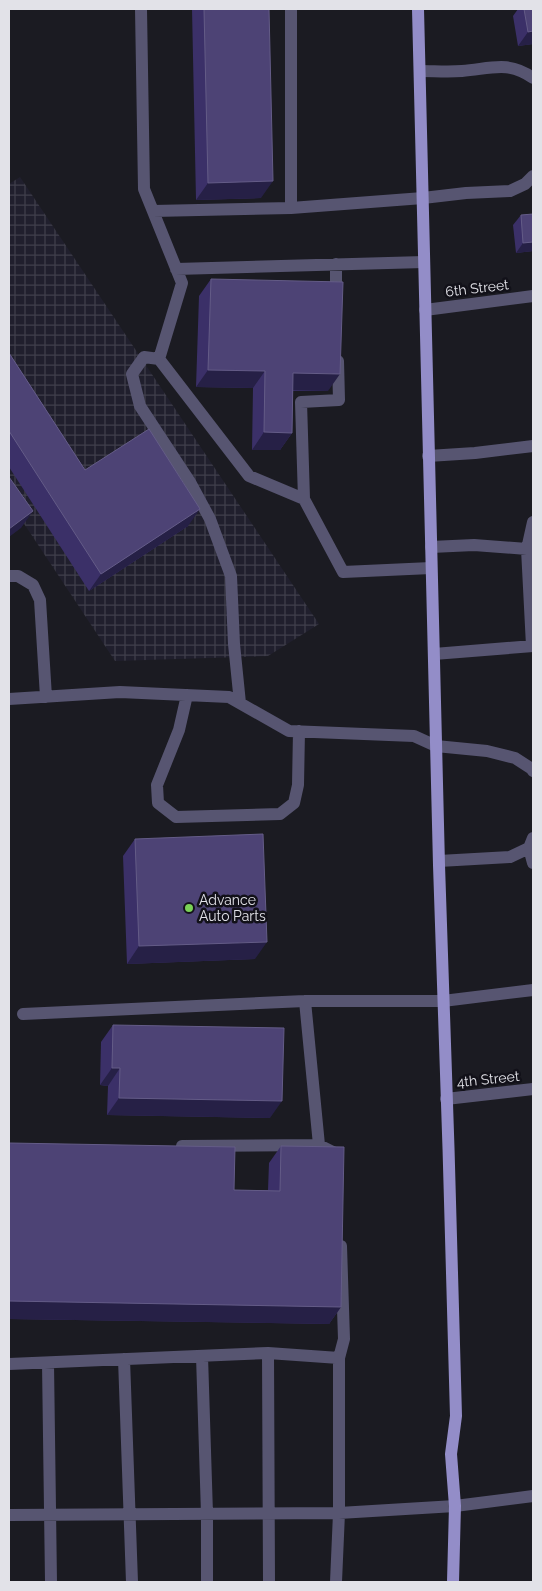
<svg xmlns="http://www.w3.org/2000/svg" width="542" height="1591" viewBox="0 0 542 1591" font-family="Raleway,sans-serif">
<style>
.industrial{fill:url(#industrial-grid)}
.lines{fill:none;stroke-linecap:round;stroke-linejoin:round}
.minor{stroke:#575571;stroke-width:12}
.major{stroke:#938dc8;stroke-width:12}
.wall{fill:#3b3068}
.shaded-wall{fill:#262046}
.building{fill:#4d4375;stroke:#645c87}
.poi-dot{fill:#7ad157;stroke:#121119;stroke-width:2}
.labels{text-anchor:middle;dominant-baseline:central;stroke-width:5;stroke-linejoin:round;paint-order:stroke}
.street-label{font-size:14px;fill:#e2e2e8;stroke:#121119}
.poi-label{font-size:14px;fill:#e2e2e8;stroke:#121119;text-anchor:start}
</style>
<defs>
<pattern id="industrial-grid" width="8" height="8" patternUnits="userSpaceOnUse" patternTransform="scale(1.25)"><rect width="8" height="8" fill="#201f2d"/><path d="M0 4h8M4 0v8" fill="none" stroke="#403f4b"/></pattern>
</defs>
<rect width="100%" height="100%" fill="#1b1b22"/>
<path class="industrial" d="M20,177L319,624L268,656L115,661L9,501V184Z"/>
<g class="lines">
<path class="minor" d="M141,9L144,189L182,283L159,359L249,476L304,499L343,572L431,568
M291,9V208L423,198L466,193L510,191L525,184L533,176
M420,71C434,71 448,72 462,71C490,69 508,60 533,78
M153,211L291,208
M336,264V299
M176,269L424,262
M425,310L533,296
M159,359L144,357L132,374L140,406L190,482L210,519L231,576L234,644L240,703
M428,456L475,453L533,446
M304,499L301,402L339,400L338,361
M431,547L474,545L527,549
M9,576H18L33,585L40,600L46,697
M532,646L527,549L533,522
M434,654L533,646
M187,695L179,730L157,785L158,803L176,817L280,814L294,803L298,785L299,731
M9,699L120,692L229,697L289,731L414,736L436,746L487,751L515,758L532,769L533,771
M529,848L533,863
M439,861L510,857L529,848L533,838
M305,1001L319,1145
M23,1014L305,1001H443L533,990
M446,1099L533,1089
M182,1146L319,1145L335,1153
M268,1353L269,1582
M202,1356L207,1514V1582
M339,1358L344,1339L341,1246
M124,1359L132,1582
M48,1363L51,1582
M9,1364L268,1353L339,1358V1513L336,1582
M9,1515L339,1513L455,1506L533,1496"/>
<path class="major" d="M418,9C424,294 430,579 439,865C445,1049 452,1232 456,1416L451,1454L455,1506L453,1582"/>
</g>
<path class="wall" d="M192,9H269L261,198L196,200Z
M518,9H533V44L518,46L513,16Z
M521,215L533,251L516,253L513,225Z
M211,279L328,391H293L292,433L280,450H252L253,388L196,387L199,296Z
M9,353L85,470L188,526L89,591L9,467Z
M135,839L255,959L127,964L123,856Z
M113,1025L270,1118L107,1115L108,1086L100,1085L101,1042Z
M9,1143L234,1190H268L269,1163L281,1146L341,1307L329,1324L9,1319Z"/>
<path class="shaded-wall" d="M533,31V44L518,46L528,32Z
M273,181L261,198L196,200L208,183Z
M533,242V251L516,253L523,243Z
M208,370L265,371L253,388L196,387Z
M293,373L340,374L328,391L281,390Z
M264,432L292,433L280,450H252Z
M200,509L188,526L89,591L101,574Z
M33,511L21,528L9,537V529Z
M267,942L255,959L127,964L139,946Z
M112,1068H120L108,1086L100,1085Z
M119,1098L282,1101L270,1118L107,1115Z
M9,1301L341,1307L329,1324L9,1319Z"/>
<path class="building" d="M204,9H269L273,181L208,183Z
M524,9H533V31L528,32Z
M533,214V242L523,243L521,215Z
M211,279L343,282L340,374L293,373L292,433L264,432L265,371L208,370Z
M9,353L85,470L149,429L200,509L101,574L9,431Z
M9,477L33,511L9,529Z
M263,834L267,942L139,946L135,839Z
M113,1025L284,1028L282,1101L119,1098L120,1068H112Z
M9,1143L235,1147L234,1190L280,1191L281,1146L344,1147L341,1307L9,1301Z"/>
<circle class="poi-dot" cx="189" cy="908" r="5"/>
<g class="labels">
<g class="street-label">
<text transform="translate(477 288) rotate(-7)">6th Street</text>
<text transform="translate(488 1079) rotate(-6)">4th Street</text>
</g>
<g class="poi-label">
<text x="199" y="900">Advance<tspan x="199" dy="16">Auto Parts</tspan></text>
</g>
</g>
<rect width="542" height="1591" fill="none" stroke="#e2e2e8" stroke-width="20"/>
</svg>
